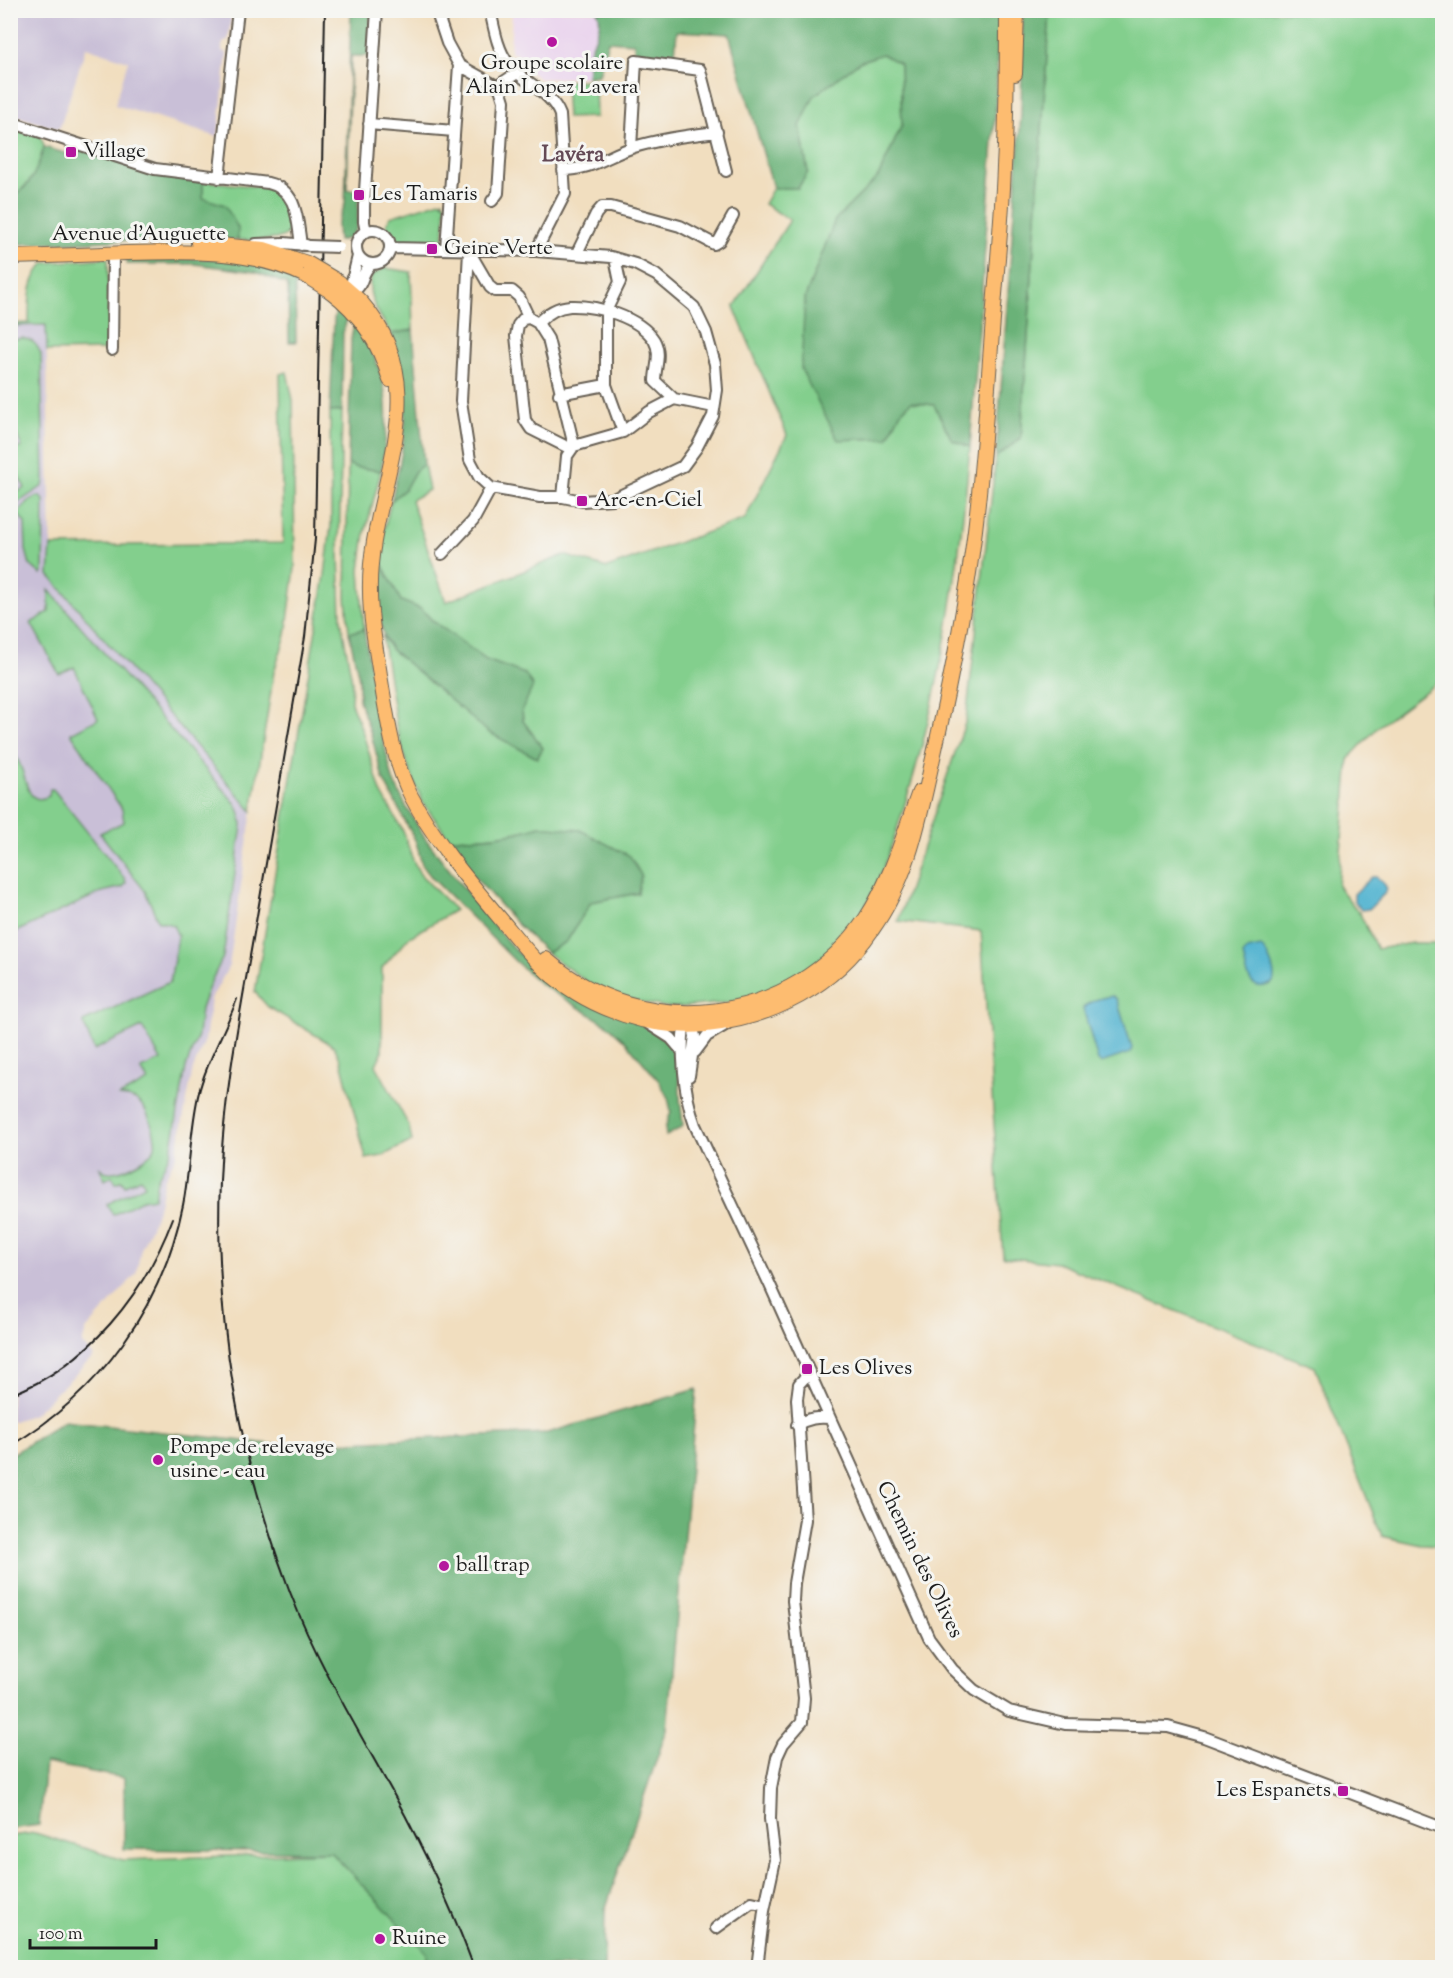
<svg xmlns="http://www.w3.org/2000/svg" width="1453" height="1978" viewBox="0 0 1453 1978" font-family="'Sorts Mill Goudy',serif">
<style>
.built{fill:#e9d2ed}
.industrial{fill:#c9bfd7}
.green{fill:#83cf8d;stroke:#507654;stroke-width:1.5}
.forest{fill:#6ab278;stroke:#43674a;stroke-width:1.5}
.water{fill:#51b3d0;stroke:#366876;stroke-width:1.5}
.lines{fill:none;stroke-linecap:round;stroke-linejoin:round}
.minor-casing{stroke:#676055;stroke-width:14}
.major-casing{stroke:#676055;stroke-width:16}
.minor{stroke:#fff;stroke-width:10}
.major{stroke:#fdbc70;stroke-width:14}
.rail{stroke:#1c1c1c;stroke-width:2}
.minor-bridge-casing{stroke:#676055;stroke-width:14;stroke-linecap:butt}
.major-bridge-casing{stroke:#676055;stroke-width:16;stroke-linecap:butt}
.minor-bridge{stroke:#fff;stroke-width:10}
.major-bridge{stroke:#fdbc70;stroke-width:14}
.poi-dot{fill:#b5179e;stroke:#f6f6f2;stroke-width:2}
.labels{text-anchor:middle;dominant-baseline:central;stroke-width:6;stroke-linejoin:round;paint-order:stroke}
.poi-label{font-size:21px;fill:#1c1c1c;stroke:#f6f6f2;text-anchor:start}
.street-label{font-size:21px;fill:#1c1c1c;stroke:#f6f6f2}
.neighbourhood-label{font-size:22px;font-weight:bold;fill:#644a56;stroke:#f6f6f2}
</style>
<rect width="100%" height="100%" fill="#f6f6f2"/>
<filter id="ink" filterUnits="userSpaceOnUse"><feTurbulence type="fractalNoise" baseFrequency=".0167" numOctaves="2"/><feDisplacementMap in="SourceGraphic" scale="12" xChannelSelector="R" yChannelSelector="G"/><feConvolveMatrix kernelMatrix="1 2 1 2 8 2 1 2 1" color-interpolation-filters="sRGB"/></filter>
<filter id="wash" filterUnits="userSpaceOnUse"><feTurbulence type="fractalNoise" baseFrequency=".008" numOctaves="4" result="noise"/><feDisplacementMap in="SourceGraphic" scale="24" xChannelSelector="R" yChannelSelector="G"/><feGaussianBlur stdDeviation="1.35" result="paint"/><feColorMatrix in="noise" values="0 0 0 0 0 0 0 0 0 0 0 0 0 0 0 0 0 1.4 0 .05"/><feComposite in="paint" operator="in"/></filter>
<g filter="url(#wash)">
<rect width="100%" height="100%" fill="#f1debf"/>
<path class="built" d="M510,10L597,11L600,15V26L591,51L587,77L540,79L517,64L519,54L510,53L512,15L509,14Z"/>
<path class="industrial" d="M11,10L232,11L228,40L223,43L222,47V51L227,53L218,137L115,105L128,61L86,47L60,127L57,129L11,114Z
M46,325L51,546L49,575L252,811L229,966L211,999L205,1040L193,1069L176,1156L164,1180L157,1213L141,1249L136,1274L86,1330L82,1344L94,1356L34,1414L11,1422L10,326Z"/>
<path class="green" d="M1050,11H1442V679L1379,726L1349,758L1338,886L1360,914L1377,949L1412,943H1437L1442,941V1546L1422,1545L1382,1536L1315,1367L1057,1263L1003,1257L981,931L898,921L966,720L996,457L1021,438Z
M882,53L900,64L902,125L878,177L835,221L805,298L888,438L900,413L911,402L934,405L952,440L970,447C959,569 942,690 904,807C891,847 879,888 855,923C825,968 768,1000 714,1004C700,1005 684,1008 669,1007C658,1007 615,996 603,991C588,985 562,963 547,953L567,941L591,902L638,893L540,826C510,836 480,839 449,838L423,803L408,766L397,730L382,635L391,649L488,732L537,758L543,748L523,721L522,710L525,674L486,660L433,621L421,609L401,601L380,560L383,535L391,501L405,489L415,471L424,464L429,490L411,500L446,602L564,555L607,568L745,519L787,435L734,307L790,220L764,204L773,188H798L808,172L800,126L814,96L859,62Z
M595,80L596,117L567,118L565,81Z
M11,127L40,136C41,139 43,142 44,145C46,162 26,191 11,196Z
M203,181L271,188L285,195C304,245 277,240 238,240L203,198Z
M443,200V203L446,204L443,244L400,243L386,226L390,217Z
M108,258L109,350L47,351L46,325L11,326L10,324L29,323C29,301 28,279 45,263Z
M385,268L411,272L413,330L391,334C381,316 364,297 372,275Z
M22,338C33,340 37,344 41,354L44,481L43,486L16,504L11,503V495L25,488L11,463V450L22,447L15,431L11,432L10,340Z
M287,372L293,400L295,568L286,635L274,672L252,811L49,575L51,546L283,543L280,374Z
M342,411L339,551L341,620L352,681L351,703L362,730L381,792L403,831L413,860L420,874L455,910L408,938L382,968V1052L376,1065L409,1126L412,1141L382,1156L366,1159L341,1061L334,1046L268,1007L255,992L325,575L331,525L330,412Z
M348,463L354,467L381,471L365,533L360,570L364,629L349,633L346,597Z
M39,496L44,500L43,573L41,574L30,565L26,550L25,523L18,514C21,507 31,498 39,496Z
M49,590L236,804L241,816L242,825L223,957L209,986L201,1009L198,1035L186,1067L171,1151L157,1180L154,1198L142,1200L113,1215L107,1204L145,1185L141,1178L125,1185L122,1180L116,1183L112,1176L105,1180L100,1168C104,1171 107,1173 113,1172C123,1172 153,1157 155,1147C157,1137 148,1111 141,1104C135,1098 127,1097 119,1096L148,1081L141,1069L161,1060L142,1027L94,1050L83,1022L170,982L178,936L173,925L158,921L145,891L100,833L124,822L122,809L71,733L98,719L74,667L59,674L31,623L49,612Z
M14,752C18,760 22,768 24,776C28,790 31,805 49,796L50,789H53L125,879L126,883L123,887L102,892L11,934L10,754Z
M35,1833L123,1860L331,1852L427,1953L428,1967L11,1968V1836Z"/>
<path class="forest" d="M351,11H371L368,56H351L347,190H359L357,228L349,238L338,241L337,225L345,204Z
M597,11H999L996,102L970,447L952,440L934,405L911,402L900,413L888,438L838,440L801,369L805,298L835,220L878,177L902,125L900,64L882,54L859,62L814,96L800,126L808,172L798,188H773L729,34L677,31L675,54L634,52V43L608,41L599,75L587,77C588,69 589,60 590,52C593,39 605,24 597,11Z
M1023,11H1050L1021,438L996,457L1021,115Z
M44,147L75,156L83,149L140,168L203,181V198L225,205L238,228V240L173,239L20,244L11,240L10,196C32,189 38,166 44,147Z
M126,258L234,259L295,275L296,342H289L288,288L286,284L255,272L195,264H127Z
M338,303L349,312L343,333L342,411L330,412L334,319Z
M355,320C389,375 392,408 381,471L354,467L348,463L351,339Z
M413,330L424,464L415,471L405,489L391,501C408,436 412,398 391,334Z
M380,560L401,601L421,609L433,621L486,660L525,674L533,686L522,710L523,721L543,748L537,758L488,732L391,649C374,623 378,590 380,560Z
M364,629L379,723L393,780L407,808L425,838L482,912L515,950L538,971L648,1028L674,1046L679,1058L680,1099L683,1125L681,1128L666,1136L665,1128L671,1111L668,1098L659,1081L625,1041L606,1024L540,984L515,961L432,878L422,865L416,842L383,779L371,734L359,700V679L349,633Z
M540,826L580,830L630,856L641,875L638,893L591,902L567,941L547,953L516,923L473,875L449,838C480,839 510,836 540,826Z
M697,1389L667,1729L605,1910L604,1967H428L427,1953L331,1852L124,1849V1778L45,1763L39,1825L11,1829V1455L64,1421L279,1445L547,1433Z"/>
<path class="water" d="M1372,877H1377L1385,885L1387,889L1385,893L1369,909L1361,910L1354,900V894Z
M1261,947C1267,951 1277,974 1273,982C1271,985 1268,985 1265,986C1247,990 1246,967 1243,955L1247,950Z
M1113,996L1117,1000L1132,1048L1130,1053L1101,1063L1098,1061L1083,1008C1091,1000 1102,997 1113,996Z"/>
</g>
<g filter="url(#ink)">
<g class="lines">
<g class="minor-casing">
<path id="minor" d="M436,10L447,43L459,65L446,249
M490,10C494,27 497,49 508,63C523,83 551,91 560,115L565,194L536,251
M459,65L495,85H499L517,73
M10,122L155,169L268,183C298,190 297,219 301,245
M369,124L454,131
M631,148L636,61L700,70L726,171
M563,170C592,170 608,155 634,147C661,139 689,135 717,132
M219,178L238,10
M492,201L498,193L504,101L499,85
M356 247a17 17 0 1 1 34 0a17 17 0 1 1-34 0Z
M366,232L364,222V206L377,10
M256,244L284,243L306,245
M390,248L536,251L611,257L635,264L656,275L694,307L706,332L715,364L717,390L713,416L697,447L683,466L613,499L582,501L563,497H540L491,488
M469,251L461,401L470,460L479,477L491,488
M469,251L490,287L495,291H512L519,297L529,318
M577,253L596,214L602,207H611L680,226L714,244L719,241L733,216
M615,258L620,282L606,311V385L623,432
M346,293C367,290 358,273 372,264
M351,297L352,281L358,256
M538,323C546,314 557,307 570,306C597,305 639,317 654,340C662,354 655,367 655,381L674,399L714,407
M538,323L529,318L523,319L518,325L516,336L525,420L531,429L571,449
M538,323L548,339L574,446
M112,350L113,254
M559,394L606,385
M563,497L567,456L574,446L623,432L649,412L674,399
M442,554L473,521L491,488
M688,1012C677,1039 685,1099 695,1125L770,1285L929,1638L952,1669L974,1690L1009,1711L1065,1724L1168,1727L1204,1737L1442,1828
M649,1024L671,1038L682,1051
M695,1052L707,1036L727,1024
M689,1076L695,1036L690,1018
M797,1425C808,1418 817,1417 830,1418
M716,1928L752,1902L765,1905
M757,1968L764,1911L775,1860L770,1819L771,1788L777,1757L783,1744L802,1722L804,1698L793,1601L794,1583L805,1520L797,1399L799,1384L809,1373"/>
</g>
<g class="major-casing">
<path id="major" d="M1015,74L1017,10
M198,243L264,249L307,263
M10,257C49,256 87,255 126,253C188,251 249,249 306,276
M339,282C346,289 355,295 362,303C441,393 367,492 370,592C370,620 376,648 380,675C387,716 392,758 411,796C436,844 474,887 509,929C522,945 536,962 551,975C593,1010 652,1030 706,1025C773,1018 834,986 872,930C912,874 921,809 936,745C952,674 966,602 975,530C983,464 987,398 992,333C996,277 1002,222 1004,167C1007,115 1007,62 1007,10
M330,291C361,314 379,343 390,380
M546,959C644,1043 793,1026 866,918C891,880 904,833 919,792"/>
</g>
<use href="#minor" class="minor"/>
<use href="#major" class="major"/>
<path class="rail" d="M325,10L315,539L305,637C288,738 271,839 253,939C239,1019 223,1100 220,1181C214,1321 240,1461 290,1592C320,1670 365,1741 405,1815C431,1865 455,1915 474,1968
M10,1395C88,1366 145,1293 173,1218
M10,1446C100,1393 162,1308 183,1205C190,1169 190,1132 198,1096C206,1062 225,1032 237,999"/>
<g class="minor-bridge-casing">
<path id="minor-bridge" d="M309,246L338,247"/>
</g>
<g class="major-bridge-casing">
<path id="major-bridge" d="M307,263L339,282
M306,276L330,291"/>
</g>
<use href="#minor-bridge" class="minor-bridge"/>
<use href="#major-bridge" class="major-bridge"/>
</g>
</g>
<g class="poi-dot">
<circle cx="552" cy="42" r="6"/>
<rect x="65" y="146" width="12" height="12" rx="3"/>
<rect x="353" y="189" width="12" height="12" rx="3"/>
<rect x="426" y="243" width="12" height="12" rx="3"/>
<rect x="576" y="495" width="12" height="12" rx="3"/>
<rect x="801" y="1363" width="12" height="12" rx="3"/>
<circle cx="158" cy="1460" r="6"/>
<circle cx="444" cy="1566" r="6"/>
<rect x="1337" y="1785" width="12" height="12" rx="3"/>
<circle cx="380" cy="1939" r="6"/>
</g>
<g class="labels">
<g class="poi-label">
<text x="552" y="64" text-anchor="middle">Groupe scolaire<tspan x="552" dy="24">Alain Lopez Lavera</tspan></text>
<text x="83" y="152">Village</text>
<text x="371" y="195">Les Tamaris</text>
<text x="444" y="249">Geine Verte</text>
<text x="594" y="501">Arc-en-Ciel</text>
<text x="819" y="1369">Les Olives</text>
<text x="170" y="1448">Pompe de relevage<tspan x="170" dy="24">usine - eau</tspan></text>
<text x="456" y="1566">ball trap</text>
<text x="1331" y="1791" text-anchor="end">Les Espanets</text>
<text x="392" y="1939">Ruine</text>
</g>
<g class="street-label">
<text x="139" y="235">Avenue d'Auguette</text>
<text transform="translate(919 1560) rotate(64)">Chemin des Olives</text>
</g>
<g class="neighbourhood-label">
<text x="573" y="156">Lavéra</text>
</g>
</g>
<rect width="1453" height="1978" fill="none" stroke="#f6f6f2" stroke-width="36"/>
<path d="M30 1939v9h126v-9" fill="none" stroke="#1c1c1c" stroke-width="3"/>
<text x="39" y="1939" font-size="18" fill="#1c1c1c" stroke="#f6f6f2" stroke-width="4.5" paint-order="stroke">100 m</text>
</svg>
